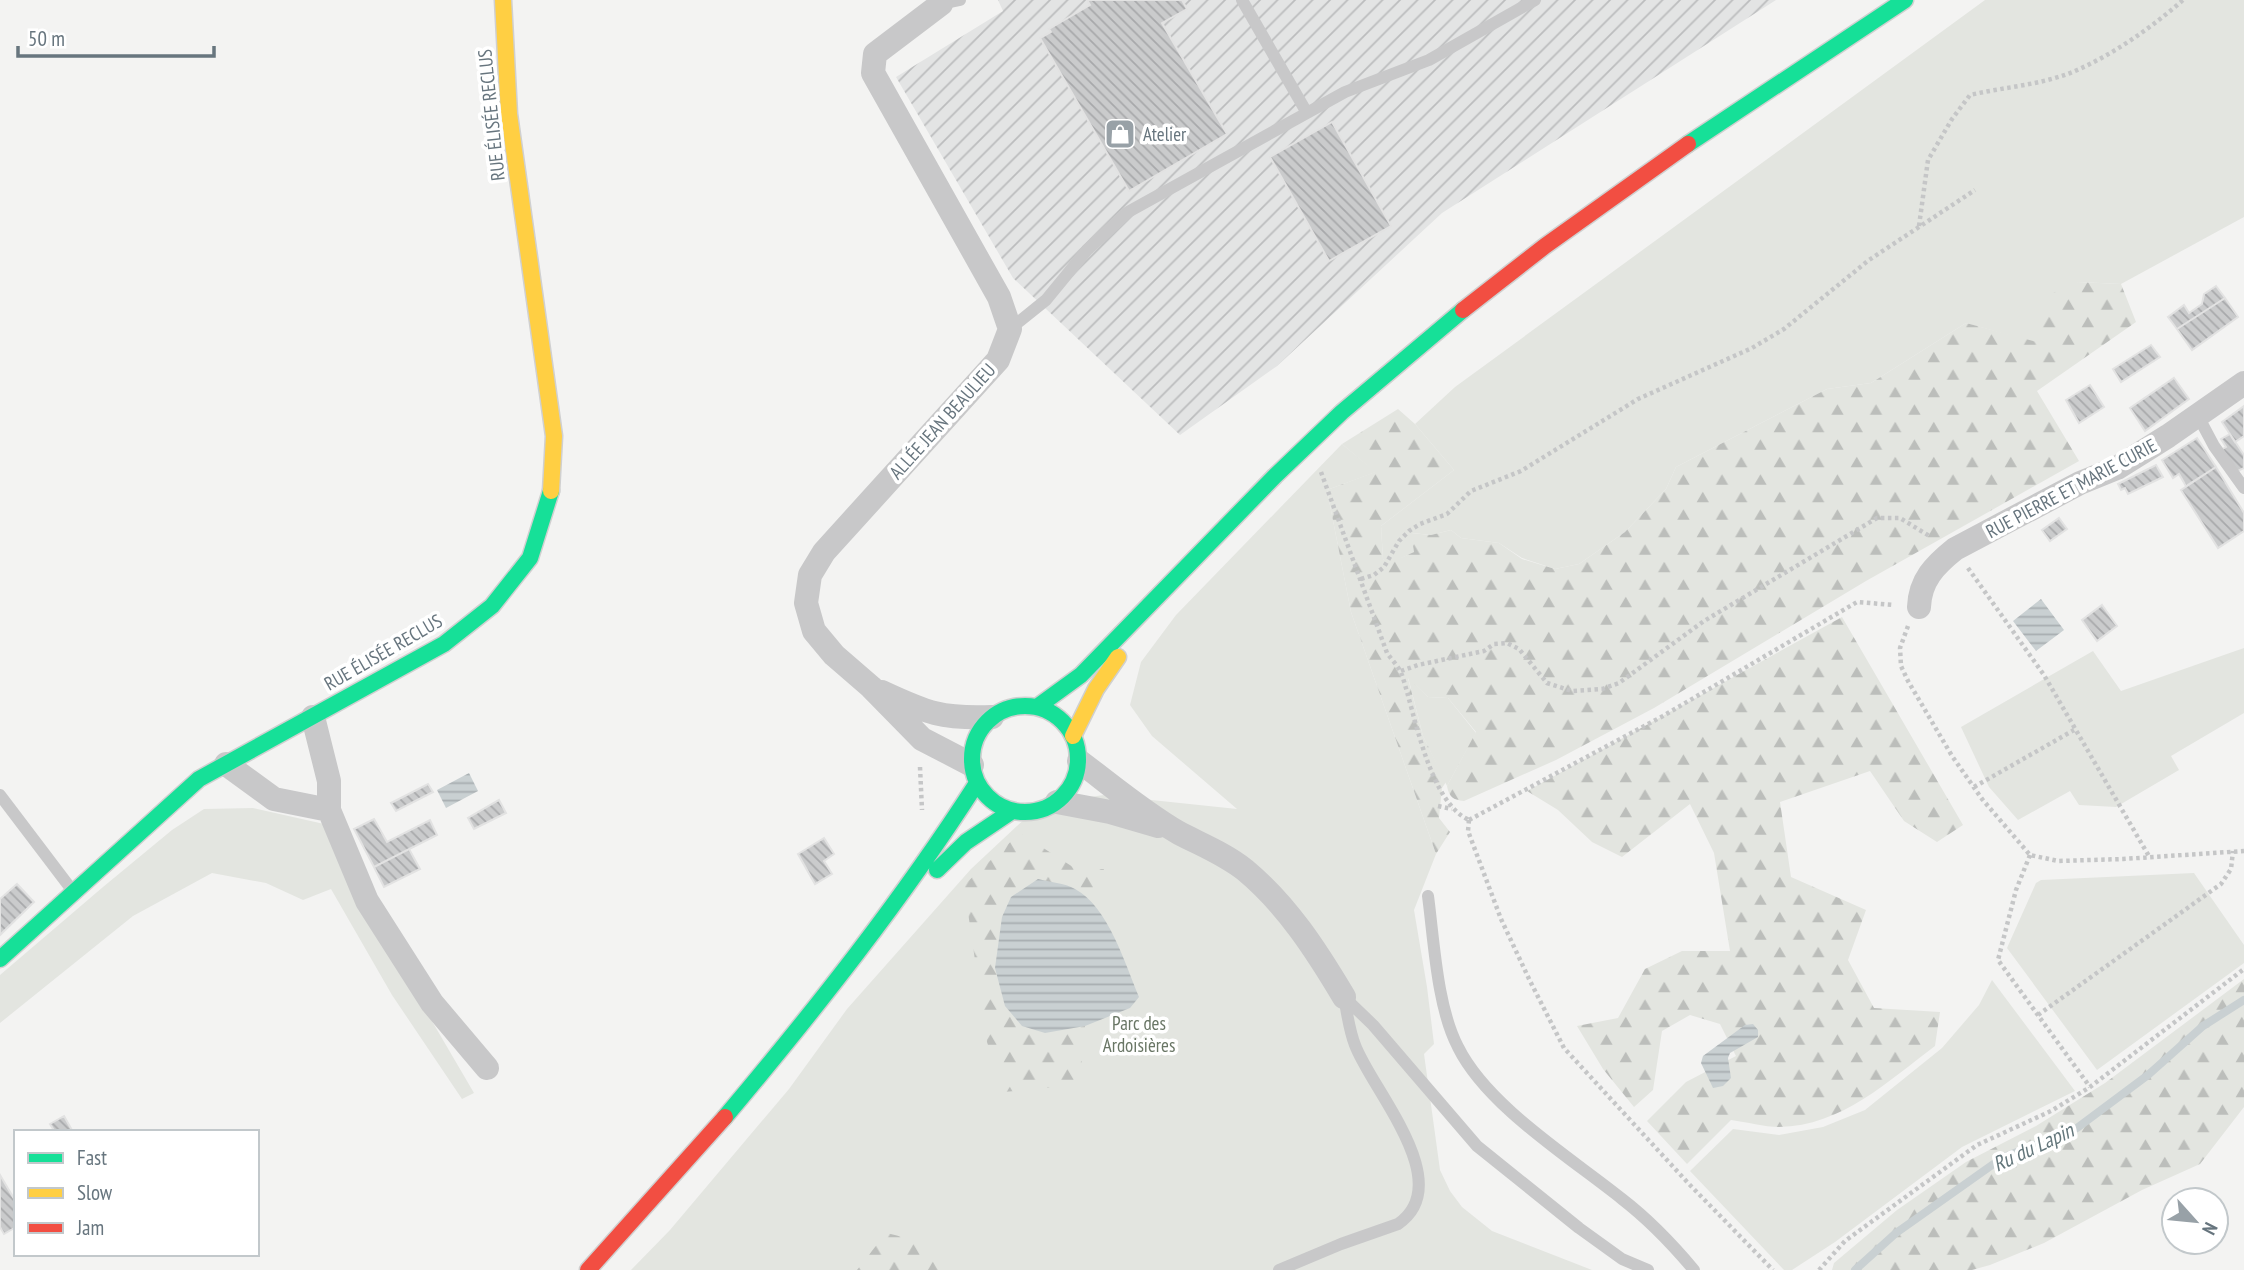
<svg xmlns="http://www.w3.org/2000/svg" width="2244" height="1270" viewBox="0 0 2244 1270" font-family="'PT Sans Narrow',sans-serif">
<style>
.industrial{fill:url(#industrial-furrows)}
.green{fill:#e3e5e0}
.forest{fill:url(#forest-firs)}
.water{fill:url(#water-rules)}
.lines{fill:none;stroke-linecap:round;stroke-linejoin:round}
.stream{stroke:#c9d0d2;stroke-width:8}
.building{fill:url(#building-back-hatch);stroke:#e2e2e2;stroke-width:2}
.fast-casing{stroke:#d0d0d0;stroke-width:19}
.slow-casing{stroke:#d0d0d0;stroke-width:19}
.jam-casing{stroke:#d0d0d0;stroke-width:19}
.path{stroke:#c5c6c7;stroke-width:4.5;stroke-dasharray:3.5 3.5;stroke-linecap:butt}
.lane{stroke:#c8c8c9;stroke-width:12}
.street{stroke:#c8c8c9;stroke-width:24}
.fast{stroke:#16e098;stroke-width:16}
.slow{stroke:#ffcf43;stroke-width:16}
.jam{stroke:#f24e42;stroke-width:16}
.labels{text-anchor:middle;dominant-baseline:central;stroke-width:7;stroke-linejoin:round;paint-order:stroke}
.street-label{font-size:19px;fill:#67757e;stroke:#fff}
.poi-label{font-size:19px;fill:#67757e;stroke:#fff;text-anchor:start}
.park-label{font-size:19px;fill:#697665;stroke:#fff}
.water-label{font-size:21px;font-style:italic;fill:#63767b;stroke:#fff}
</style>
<defs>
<pattern id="industrial-furrows" width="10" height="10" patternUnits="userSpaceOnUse" patternTransform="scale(1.75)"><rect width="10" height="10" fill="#e3e4e4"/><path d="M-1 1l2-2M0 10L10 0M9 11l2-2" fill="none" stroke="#bcbdbe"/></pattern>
<pattern id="forest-firs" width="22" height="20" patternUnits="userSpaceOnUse" patternTransform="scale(1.75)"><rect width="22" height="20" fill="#e3e5e0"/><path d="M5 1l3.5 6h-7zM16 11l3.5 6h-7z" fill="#bcbebb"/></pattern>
<pattern id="water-rules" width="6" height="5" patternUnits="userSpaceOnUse" patternTransform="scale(1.75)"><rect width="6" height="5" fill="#c9d0d2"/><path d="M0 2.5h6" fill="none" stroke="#a7adb0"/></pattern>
<pattern id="building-back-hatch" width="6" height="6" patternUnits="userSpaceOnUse" patternTransform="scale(1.75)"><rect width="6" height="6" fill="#cacbcc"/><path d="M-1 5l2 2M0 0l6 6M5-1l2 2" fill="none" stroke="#a8a9ab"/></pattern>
</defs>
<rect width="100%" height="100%" fill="#f3f3f2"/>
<path class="industrial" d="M998,0H1776L1442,213L1277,366L1180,435L1013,278L896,77L1003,11Z"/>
<path class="green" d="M1985,0H2244V217L2121,284L2078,282L2044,345L1966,323L1871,383L1827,389L1676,467L1666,489L1625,532L1579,564L1555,569L1522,558L1499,543L1461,538L1451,530L1431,535L1412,533L1414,552L1387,565L1383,559L1381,526L1454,470L1415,424L1455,387Z
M1342,444L1376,472L1327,490L1351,612L1436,854L1414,910L1427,987L1434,1044L1424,1054L1440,1170L1450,1191L1462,1207L1492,1231L1592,1270H631L670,1230L789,1089L847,1009L971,869L1033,811L1075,799L1104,795L1237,809L1152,736L1130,705L1141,662L1176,615Z
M2244,648V713L2171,756L2179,770L2116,807L2079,805L2070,791L2018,820L1989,787L1961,727L2093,651L2121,691Z
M1408,677L1428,697L1448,698L1476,733L1447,786L1423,736Z
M253,808L324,824L357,893L474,1093L462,1099L392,995L331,889L303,900L266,883L212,873L133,916L0,1023V975L103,887L172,830L204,809Z
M2194,873L2244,945V963L2097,1070L2007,948L2036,883L2041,880Z
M1992,980L2075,1091L1962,1147L1835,1242L1792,1270H1784L1690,1171L1733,1129L1779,1135L1823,1127L1865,1110L1942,1048L1979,1005Z"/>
<path class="forest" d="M2078,282L2121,284L2136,322L2037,391L2079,461L1866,581L1654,708L1556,760L1464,801C1453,800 1449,797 1447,786L1476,732L1448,698L1428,697L1408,678L1423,736L1446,782L1442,788L1439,818L1450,832L1436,854L1351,612L1327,490L1375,472L1342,444L1398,409L1415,424L1454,470L1381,526L1383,559L1387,564L1414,552L1411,533L1431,535L1451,530L1461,538L1499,543L1522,559L1555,569L1579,564L1625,532L1666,489L1676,467L1827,389L1871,383L1966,323L2044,344L2037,300Z
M1842,617L1963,825L1937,842L1904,821L1870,771L1780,802L1791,877L1866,910L1848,960L1874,1008L1940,1012L1935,1046C1888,1081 1842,1126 1779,1127C1764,1127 1747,1122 1731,1120L1687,1164L1647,1121L1686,1082L1736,1056L1720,1024L1690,1015L1662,1031L1653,1090L1634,1107L1603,1069L1577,1026L1618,1018L1645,969L1682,951H1730L1714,853L1690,804L1622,857L1592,842L1558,810L1527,791Z
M1020,833L1076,869H1104L1092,903L1075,888L1045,1033L1085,1026L1080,1058L1091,1084L1003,1092L987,1042L964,885Z
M2244,979V1107L2200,1164L2142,1190L2044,1243L1990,1265L1972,1270H1832L1834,1263L1897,1210L1966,1162L2036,1126L2105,1083Z
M886,1233C918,1240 924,1246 945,1270H857Z"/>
<path class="water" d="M2041,599L2064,630L2036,651L2013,621Z
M469,773L478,791L446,808L437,790Z
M1038,879C1049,882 1065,883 1075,889C1108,906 1125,964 1139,997L1130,1008L1085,1026L1045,1033L1022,1026L1005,1006L995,968L1002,917L1011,897Z
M1753,1024L1758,1030V1037L1730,1053L1728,1058L1731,1078L1723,1086L1713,1088L1701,1063L1703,1056L1745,1025Z"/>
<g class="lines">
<path class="stream" d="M1855,1270L1896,1233L2002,1158L2077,1128L2148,1075L2203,1026L2244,1000"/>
</g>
<path class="building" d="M1087,0H1182L1187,9L1162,23L1227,134L1129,191L1040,38L1051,32L1049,29L1090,5Z
M1332,122L1391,226L1329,261L1270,157Z
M2216,286L2225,298L2177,329L2168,317L2184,305L2189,313L2202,304L2204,294Z
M2225,298L2238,317L2192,350L2177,329Z
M2151,345L2160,357L2121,382L2113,369Z
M2174,378L2189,399L2145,431L2130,408Z
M2090,385L2104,407L2079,423L2066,400Z
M2244,406V436L2235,442L2222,422Z
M2230,434L2244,455V468L2236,472L2221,450L2226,447L2221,439Z
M2197,438L2216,467L2186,486L2179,474L2173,478L2162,460Z
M2156,465L2163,477L2128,494L2125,488L2121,490L2118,484Z
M2216,467L2244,513V531L2218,548L2181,490Z
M2059,518L2067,529L2050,541L2042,530Z
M2102,605L2117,626L2097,641L2082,620Z
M428,784L433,792L396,811L391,803Z
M499,800L506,813L474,829L468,818Z
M374,819L387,842L430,820L437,835L374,867L354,829Z
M824,838L834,854L824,861L832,874L815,884L798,854Z
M409,849L420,869L384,887L374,867Z
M17,884L34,902L0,935V899Z
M64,1116L73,1132H55L50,1124Z
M0,1175L16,1202V1227L4,1234L0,1227Z"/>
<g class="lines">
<g class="fast-casing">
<path id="fast" d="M1688,144L1905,0
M972 759a53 53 0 1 1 106 0a53 53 0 1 1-106 0Z
M1037,707L1081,675L1275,476L1342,412L1463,310
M937,870L966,842L1012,811
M0,959L199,779L444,644L492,606L530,558L551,491
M725,1117C815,1010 902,900 977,783"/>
</g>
<g class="slow-casing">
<path id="slow" d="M503,0L509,114L554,436L551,491
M1073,736L1096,689L1118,657"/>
</g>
<g class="jam-casing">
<path id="jam" d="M1463,310L1545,246L1688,144
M588,1270L725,1117"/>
</g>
<path class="path" d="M1919,226L1928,160L1952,119L1970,95C2004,87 2042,85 2075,71C2114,54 2151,28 2183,0
M1321,472L1387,653C1392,660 1399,667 1402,675C1415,714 1429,802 1469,820
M1968,568L2044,675L2150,858
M1361,579L1374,575L1384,567L1399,541L1409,531L1420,524L1447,514L1471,491L1521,471L1638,399L1752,348L1784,329L1869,260L1975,190
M1908,626L1900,648L1901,666L1908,681L1952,756L1982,799L2030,855L2058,861L2123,859L2244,851
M1401,671L1418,665L1484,651L1494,644L1507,643L1519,649L1547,683L1572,691L1602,689L1619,683L1704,621L1877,518H1900L1931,537
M920,767L922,810
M1974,787L2074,730
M1438,806L1452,809
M1469,820L1663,716L1857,602L1894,605
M1469,820L1468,831L1501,919L1530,981L1564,1048L1689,1184L1773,1270
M2030,855L2016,890L1998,960L2090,1087
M2038,1015L2221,884L2231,869L2233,851
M1819,1270L1845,1241L1977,1145L2051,1111L2090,1087L2244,969"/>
<path class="lane" d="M1242,0L1307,113
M941,4L960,0
M1010,329L1046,300L1087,250L1128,212L1345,92L1429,60L1535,0
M2198,416L2214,446L2244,488
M0,795L72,890
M1428,896C1434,941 1437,1007 1458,1047C1487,1106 1571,1158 1622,1199C1648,1219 1673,1245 1694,1270
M1344,997L1373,1025L1477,1146L1579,1228L1622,1259L1648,1270
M1279,1270L1341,1244L1398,1224C1458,1183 1371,1089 1355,1045C1349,1030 1347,1012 1344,997"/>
<path class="street" d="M941,4L875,54L873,73L999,297L1010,329L998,360L824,552L810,575L806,603L814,631L834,655L871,687L922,739L972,765
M1919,607C1920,580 1935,565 1955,549L2080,483L2117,468L2168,436L2244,383
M882,692C927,713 942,719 992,717
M313,717L329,781V810L367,901L432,1003L487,1068
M1079,761C1111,785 1144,813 1179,833C1202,845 1225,854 1245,870C1287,905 1316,950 1344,997
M226,764L274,799L329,810
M1057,802L1110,812L1158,826"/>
<use href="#fast" class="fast"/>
<use href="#slow" class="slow"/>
<use href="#jam" class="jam"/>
</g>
<defs>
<g id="shop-square" transform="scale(1.575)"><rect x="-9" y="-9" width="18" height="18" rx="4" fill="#98a1a7" stroke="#fff"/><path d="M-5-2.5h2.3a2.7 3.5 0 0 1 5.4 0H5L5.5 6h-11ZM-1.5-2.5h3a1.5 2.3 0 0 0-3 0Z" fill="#fff"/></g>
</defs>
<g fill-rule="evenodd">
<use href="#shop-square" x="1120" y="134"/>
</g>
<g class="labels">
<g class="street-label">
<text transform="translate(491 115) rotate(-96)">RUE ÉLISÉE RECLUS</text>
<text transform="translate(942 421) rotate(-48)">ALLÉE JEAN BEAULIEU</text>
<text transform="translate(2071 488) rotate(-28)">RUE PIERRE ET MARIE CURIE</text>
<text transform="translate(383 652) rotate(-30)">RUE ÉLISÉE RECLUS</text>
</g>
<g class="poi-label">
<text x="1143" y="134">Atelier</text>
</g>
<g class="park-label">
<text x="1139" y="1023">Parc des<tspan x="1139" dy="22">Ardoisières</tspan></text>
</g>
<g class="water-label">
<text transform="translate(2033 1147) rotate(-25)">Ru du Lapin</text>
</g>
</g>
<rect x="14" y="1130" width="245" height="126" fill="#ffffff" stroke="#c2c8cb" stroke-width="2"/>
<rect x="28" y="1153" width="35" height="10" fill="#16e098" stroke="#c2c8cb" stroke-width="2"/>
<text x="77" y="1165" font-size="21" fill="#67757e">Fast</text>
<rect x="28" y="1188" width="35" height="10" fill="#ffcf43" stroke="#c2c8cb" stroke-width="2"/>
<text x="77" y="1200" font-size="21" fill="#67757e">Slow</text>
<rect x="28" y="1223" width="35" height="10" fill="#f24e42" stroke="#c2c8cb" stroke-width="2"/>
<text x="77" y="1235" font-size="21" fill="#67757e">Jam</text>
<g transform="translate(2195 1221) rotate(117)"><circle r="33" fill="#ffffff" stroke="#c2c8cb" stroke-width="2"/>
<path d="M0-5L12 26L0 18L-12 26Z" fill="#98a1a7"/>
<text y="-10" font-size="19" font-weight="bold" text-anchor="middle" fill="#67757e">N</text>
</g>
<path d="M18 46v10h196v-10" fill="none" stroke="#67757e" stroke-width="3.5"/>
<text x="28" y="46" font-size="21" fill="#67757e" stroke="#ffffff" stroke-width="5" paint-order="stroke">50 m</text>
</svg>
